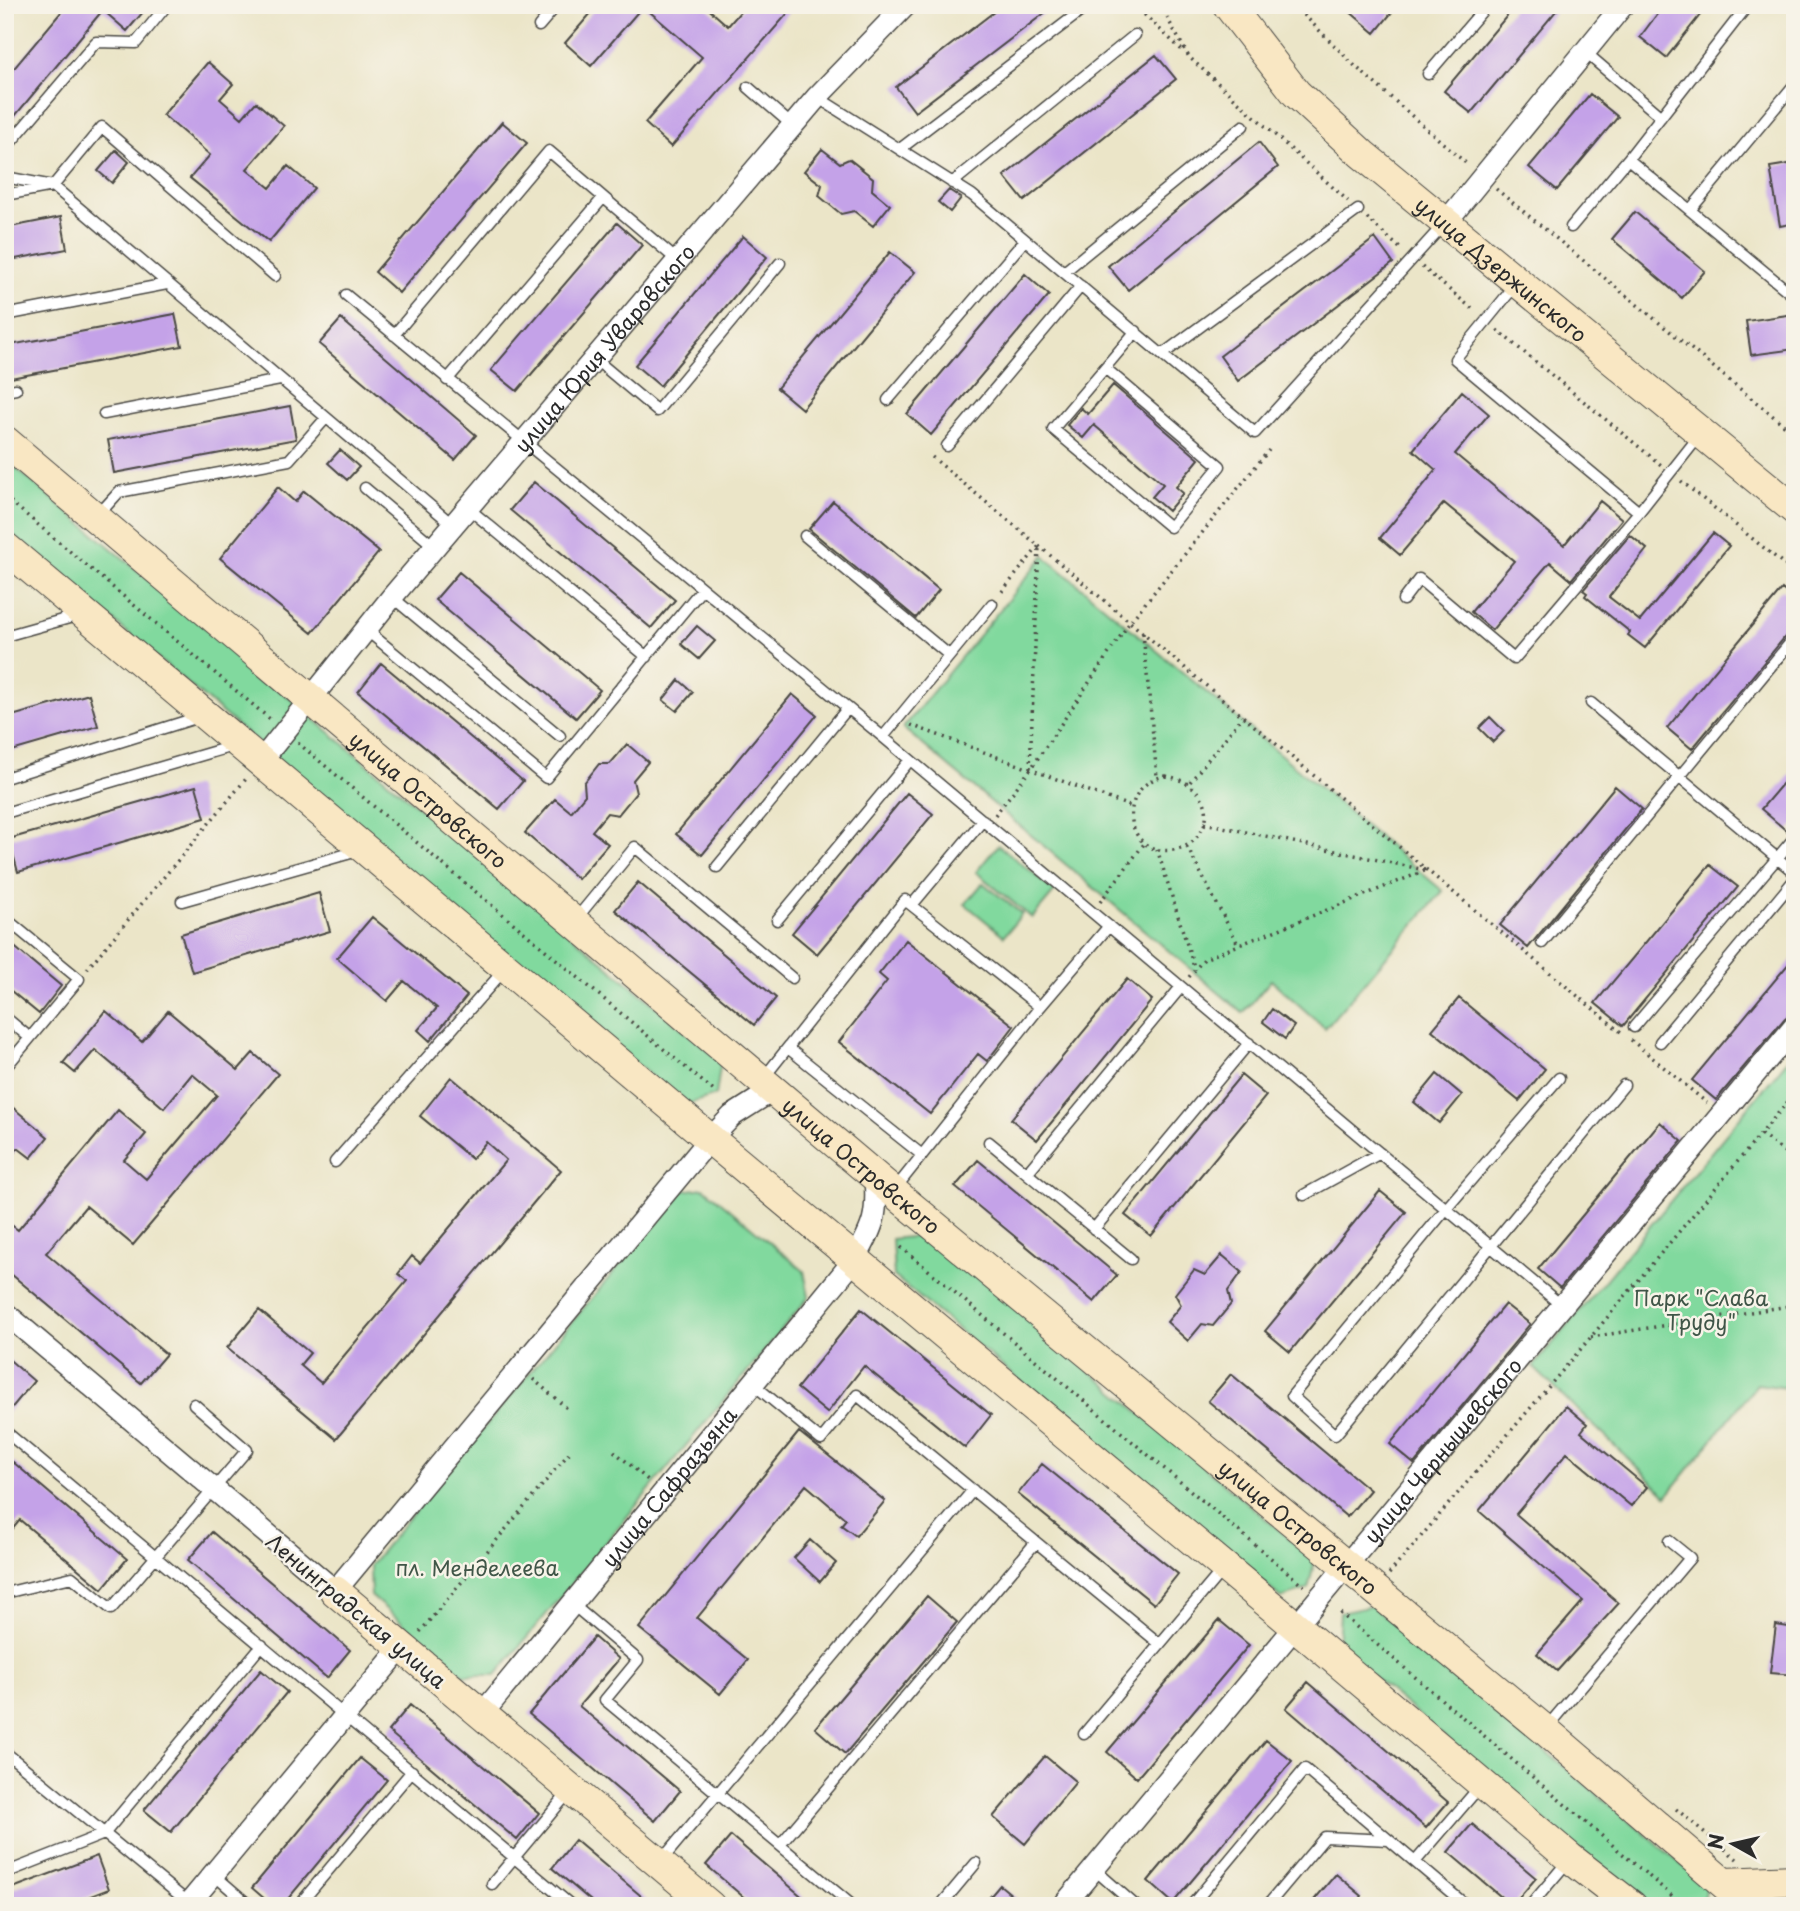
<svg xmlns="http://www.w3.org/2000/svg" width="1800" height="1911" viewBox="0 0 1800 1911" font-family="'Playpen Sans',sans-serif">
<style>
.green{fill:#81d99e;stroke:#568264;stroke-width:2}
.building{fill:#c4a2e8}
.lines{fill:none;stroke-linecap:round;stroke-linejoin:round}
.lane-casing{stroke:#484743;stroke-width:13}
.street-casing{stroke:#484743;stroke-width:24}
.secondary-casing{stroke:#484743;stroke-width:32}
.path{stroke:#484743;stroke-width:3.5;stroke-dasharray:2 5;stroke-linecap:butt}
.lane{stroke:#fff;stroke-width:10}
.street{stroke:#fff;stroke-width:21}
.secondary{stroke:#f9e7c3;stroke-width:30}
.labels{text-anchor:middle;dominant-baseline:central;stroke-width:5;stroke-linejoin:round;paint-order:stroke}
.street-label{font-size:21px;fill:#2b2b2b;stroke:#f7f3e8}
.park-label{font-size:21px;fill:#405648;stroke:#f7f3e8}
</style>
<rect width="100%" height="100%" fill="#f7f3e8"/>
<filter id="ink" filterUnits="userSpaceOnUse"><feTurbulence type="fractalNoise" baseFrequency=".0143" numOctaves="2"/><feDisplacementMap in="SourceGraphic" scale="14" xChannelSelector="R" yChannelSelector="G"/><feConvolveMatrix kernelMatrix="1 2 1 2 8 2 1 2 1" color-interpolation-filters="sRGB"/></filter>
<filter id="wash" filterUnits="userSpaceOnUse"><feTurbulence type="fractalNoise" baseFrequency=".00686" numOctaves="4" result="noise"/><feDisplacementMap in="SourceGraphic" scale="28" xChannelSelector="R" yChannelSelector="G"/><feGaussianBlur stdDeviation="1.57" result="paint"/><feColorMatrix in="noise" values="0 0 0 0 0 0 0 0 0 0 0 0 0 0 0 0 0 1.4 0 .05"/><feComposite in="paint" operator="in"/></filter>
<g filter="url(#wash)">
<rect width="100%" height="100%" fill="#ebe5c8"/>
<path class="green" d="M5,459L298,705L265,749L5,529Z
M1044,556L1443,891L1325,1028L1271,980L1243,1013L903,728Z
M303,710L721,1061L716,1095L685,1105L270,753Z
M998,845L1055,891L1032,918L976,872Z
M983,883L1022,914L1004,936L965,904Z
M1795,1051V1389L1757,1384L1667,1496L1533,1367Z
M704,1188L804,1271L809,1297L496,1675H463L371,1596L370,1565L681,1191Z
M928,1235L1315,1560L1308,1589L1281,1598L894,1276L892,1239Z
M1372,1606L1706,1885L1702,1906H1645L1338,1647L1340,1613Z"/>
<g id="blocks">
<path class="building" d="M67,5H95L102,11L5,128V79Z
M97,5H149L127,31Z
M598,5H704L728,26L746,5H795L671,147L645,123L702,57L643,6L591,66L565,43Z
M1003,5H1055L915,112L896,87Z
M1342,5H1398L1375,33Z
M1516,5H1561L1471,113L1444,91Z
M1664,5H1708L1666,58L1640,37Z
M1156,55L1176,79L1024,201L1004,176Z
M208,62L233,84L220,99L242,118L256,102L284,126L247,169L270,188L288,166L314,188L269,242L190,178L210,155L163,115Z
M1590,94L1618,117L1557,190L1529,167Z
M502,122L527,143L399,293L375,272Z
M1259,142L1278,167L1128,290L1108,266Z
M822,149L840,163L849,159L873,178L872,190L890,205L873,226L854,211L841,214L819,196L822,185L804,171Z
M116,150L129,162L112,183L98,171Z
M1795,163V223L1780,226L1770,167Z
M949,190L961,198L950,212L938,202Z
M1635,212L1705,271L1682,298L1612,239Z
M61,217L67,249L5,261V228Z
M617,223L642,245L517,391L491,370Z
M743,236L767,257L660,386L635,365Z
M1375,238L1393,263L1238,381L1220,356Z
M890,252L915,272L802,409L777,388Z
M1025,274L1049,295L931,435L907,414Z
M175,314L182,346L5,379V346Z
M1795,314V349L1751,355L1746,321Z
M341,319L476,435L455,460L319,344Z
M1113,385L1199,459L1176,487L1183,493L1168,511L1152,497L1163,484L1094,425L1083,438L1067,425L1081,408L1088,414Z
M1462,391L1489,414L1455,454L1564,545L1600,501L1622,519L1571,580L1550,562L1492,630L1471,612L1514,561L1444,503L1400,555L1380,538L1436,470L1413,450Z
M290,406L296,439L114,473L108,440Z
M340,450L359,467L347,480L328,463Z
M534,482L675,600L651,628L510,510Z
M278,487L295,502L304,491L379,552L312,633L220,558Z
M833,501L939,590L916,618L809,529Z
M1713,533L1729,546L1645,648L1628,635L1630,632L1585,596L1587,593L1583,590L1630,535L1647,549L1609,597L1640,621Z
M459,572L600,690L576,718L435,600Z
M1782,589L1795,600V629L1789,632L1692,749L1667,728Z
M697,626L715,641L699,659L681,644Z
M381,663L523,781L499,809L358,692Z
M679,680L693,692L677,711L663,700Z
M89,694L98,726L5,753V718Z
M792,694L817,715L702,855L676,834Z
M1490,717L1504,731L1493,742L1479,728Z
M627,744L648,762L633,780L636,793L618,815L607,813L592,831L608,844L578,879L525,833L555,799L571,812L585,795L584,783L599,764H610Z
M1795,769V824L1788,832L1761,809Z
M196,786L205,818L18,872L9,839Z
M1615,786L1642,809L1528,948L1500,925Z
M907,793L933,814L817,954L792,933Z
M1710,865L1738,887L1623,1026L1595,1003Z
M638,882L776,998L754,1025L615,910Z
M319,893L330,931L192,972L181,934Z
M372,917L467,996L430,1041L418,1030L437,1008L404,981L387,1001L337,958Z
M5,939L61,986L39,1014L5,986Z
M906,940L1014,1026L987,1061L978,1054L930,1114L839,1042L887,981L879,974Z
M1795,956V1011L1785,1018L1716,1100L1692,1080Z
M1127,979L1152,1000L1037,1140L1011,1119Z
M1459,998L1545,1069L1519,1101L1432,1030Z
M1272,1009L1294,1026L1285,1039L1263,1022Z
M106,1011L142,1042L168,1011L238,1070L253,1053L278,1074L133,1245L86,1206L46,1253L166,1354L141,1383L5,1269V1220L18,1230L118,1110L146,1134L124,1160L146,1179L217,1095L192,1074L164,1108L95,1050L75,1073L63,1063Z
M1437,1074L1462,1095L1439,1123L1414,1102Z
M1241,1075L1266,1096L1151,1236L1125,1215Z
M451,1077L561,1170L336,1439L227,1348L259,1310L310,1353L300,1365L321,1383L407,1281L398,1274L412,1256L420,1263L506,1160L486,1142L472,1159L420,1116Z
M5,1101L48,1137L31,1158L18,1148L5,1163Z
M1660,1122L1682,1141L1560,1288L1538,1269Z
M978,1160L1117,1275L1094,1302L955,1187Z
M1380,1191L1406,1212L1290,1352L1265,1331Z
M1222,1255L1242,1272L1228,1291L1231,1304L1213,1326L1202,1324L1188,1341L1167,1322L1181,1305L1175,1294L1194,1270L1205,1275Z
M1505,1304L1530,1324L1414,1464L1390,1444Z
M861,1309L991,1415L965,1448L864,1366L827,1413L797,1388Z
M5,1356L34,1381L5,1416Z
M1231,1374L1370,1490L1347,1517L1208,1401Z
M1566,1406L1587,1424L1581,1432L1647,1487L1631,1506L1567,1453L1516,1514L1619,1603L1557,1671L1537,1654L1583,1601L1479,1511Z
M799,1432L885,1501L856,1536L841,1525L846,1519L806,1485L697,1618L748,1660L720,1694L639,1628Z
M13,1462L127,1559L102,1589L20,1520L5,1538V1471Z
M1042,1464L1178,1574L1154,1604L1018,1494Z
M212,1532L350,1650L327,1678L188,1560Z
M810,1540L836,1563L820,1582L794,1558Z
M927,1596L957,1622L845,1754L815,1728Z
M1219,1620L1249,1645L1137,1778L1107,1752Z
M1776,1625L1795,1628V1675L1770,1673Z
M594,1637L619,1659L579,1706L680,1791L655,1821L529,1714Z
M261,1670L287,1692L171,1832L144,1810Z
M1308,1682L1448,1802L1426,1828L1286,1708Z
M410,1705L539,1813L517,1840L388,1731Z
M1266,1740L1292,1761L1173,1903L1148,1881Z
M1045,1756L1076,1782L1025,1844L993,1817Z
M360,1758L387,1780L282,1906H273L252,1888Z
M1472,1824L1536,1878L1512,1906L1448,1852Z
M731,1836L813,1906H754L706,1865Z
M575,1840L653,1906H597L552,1868Z
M97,1856L109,1889L65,1906H5V1891Z
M1336,1874L1362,1896L1354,1906H1309Z
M1000,1885L1025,1906H982Z"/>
</g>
</g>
<g filter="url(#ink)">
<use href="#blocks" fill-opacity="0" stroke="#484743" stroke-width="2"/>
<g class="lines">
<g class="lane-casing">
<path id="lane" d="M1748,5L1628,159L1789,292L1795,291
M539,26L557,5
M1585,52L1661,117
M1428,74L1487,5
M748,87L793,126
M817,97L972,195L1255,433L1444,224
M5,149L96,42L136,43L167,5
M900,149L1085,8
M5,177L53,186L453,525
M952,183L1135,35
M5,195L53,186L102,127L275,276
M1691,209L1795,84
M1571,227L1628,159
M1064,272L1243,126
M1517,283L1455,359L1639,512
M346,295L883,737L1562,1306
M5,315L167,284
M394,335L549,151L678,261
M1163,354L1358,210
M595,359L657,411L780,263
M1105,368L1220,466L1170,527L1053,429L1136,331
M447,380L603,198
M5,391L16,389
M888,400L1025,240
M104,414L280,380
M947,446L1081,286
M365,488L435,547
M468,508L647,657
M98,515L119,492L289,460L326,418
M805,536L949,655
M392,597L560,736
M1403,600L1419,579L1514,659L1639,512L1700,435
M365,629L546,778L702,589
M5,636L80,615
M1591,703L1795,873
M883,737L992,604
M5,778L199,717
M5,813L233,746
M717,867L848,708
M182,901L358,851
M912,905L983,820
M5,918L79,979L5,1068
M576,919L635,847L792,978
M777,920L910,760
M1542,943L1795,637
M1040,1007L1109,926
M5,1017L30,1038
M1634,1027L1795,837
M1660,1042L1795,879
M788,1048L922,1155
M1559,1078L1446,1209L1292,1396L1335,1435L1624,1085
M762,1080L905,900L1040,1007L895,1189
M989,1142L1131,1259
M335,1162L505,969
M1027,1173L1181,987
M1304,1195L1380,1153
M1094,1229L1249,1043
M753,1384L821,1440L857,1395L1160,1644
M5,1431L572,1906
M5,1593L72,1577L111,1609L247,1450L194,1404
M572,1604L638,1660L605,1700L853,1906
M1546,1728L1690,1558L1669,1541
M1084,1734L1223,1569
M5,1752L189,1903
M780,1845L1036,1542
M661,1861L973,1490
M1415,1862L1482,1784
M1094,1869L1136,1906
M5,1873L104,1834L262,1645
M213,1874L250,1906
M492,1884L569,1792
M298,1906L412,1771
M940,1906L976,1863
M1191,1906L1305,1769L1467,1906
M1267,1906L1325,1837L1389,1840
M1530,1906L1569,1860"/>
</g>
<g class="street-casing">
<g id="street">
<path d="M1446,222L1623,5"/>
<path id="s1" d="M261,761L392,597L817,97L906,5"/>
<path d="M5,1313L335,1591L710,1139L732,1116L773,1090"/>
<path id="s2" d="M482,1714L855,1259C874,1226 878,1215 875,1176"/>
<path d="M187,1906L402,1647"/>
<path id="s3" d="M1063,1906L1795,1026"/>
</g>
</g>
<g class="secondary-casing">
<g id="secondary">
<path id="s4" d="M1228,5L1296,93L1362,154L1795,510"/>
<path id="s5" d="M5,441L903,1200L1545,1730L1750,1906"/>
<path d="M5,547L710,1139L1281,1614L1570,1858L1632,1906"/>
<path d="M335,1591L710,1906"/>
<path d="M1725,1883L1795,1880"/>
</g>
</g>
<path class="path" d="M1134,5L1185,53
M1160,5L1189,57L1348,201
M1294,5L1355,66L1468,165
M1496,189L1795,434
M1367,218L1403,251
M1422,267L1475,311
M1497,330L1661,465
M932,457L1039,546L1000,594
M1681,481L1795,573
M5,497L271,720
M1039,546L1622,1033
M1143,633L1157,777
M911,725L1132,807
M298,743L715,1092
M1030,768L1039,546
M1166,776C1197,781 1221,809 1196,838C1190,845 1183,848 1173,850C1122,857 1116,783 1166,776Z
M1190,782L1243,716
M995,815L1030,770L1130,622L1269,450
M1204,823L1425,870
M1187,847L1239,946
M1157,849L1195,970
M1100,902L1144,844
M87,969L246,779
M1189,977L1204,959L1427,870
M1631,1040L1707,1103
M1761,1134L1795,1160
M901,1247L1304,1586
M1591,1337L1795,1305
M533,1379L569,1410
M614,1451L649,1481
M1389,1574L1591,1337L1795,1093
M1340,1613L1684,1906
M420,1632L570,1452
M1676,1809L1737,1859"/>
<use href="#lane" class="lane"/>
<use href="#street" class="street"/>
<use href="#secondary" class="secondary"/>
</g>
</g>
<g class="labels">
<g class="street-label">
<text stroke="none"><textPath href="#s4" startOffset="382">улица Дзержинского</textPath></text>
<text stroke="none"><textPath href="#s1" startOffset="537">улица Юрия Уваровского</textPath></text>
<text stroke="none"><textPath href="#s5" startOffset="555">улица Островского</textPath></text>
<text stroke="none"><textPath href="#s5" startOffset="1122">улица Островского</textPath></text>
<text stroke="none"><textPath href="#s3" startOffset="593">улица Чернышевского</textPath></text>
<text stroke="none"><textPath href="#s2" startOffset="294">улица Сафразьяна</textPath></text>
<text stroke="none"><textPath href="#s5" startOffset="1689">улица Островского</textPath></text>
<text transform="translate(357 1610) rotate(40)">Ленинградская улица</text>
</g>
<g class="park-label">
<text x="1701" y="1297">Парк "Слава<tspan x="1701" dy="24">Труду"</tspan></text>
<text x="477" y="1567">пл. Менделеева</text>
</g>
</g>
<rect width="1800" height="1911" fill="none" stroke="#f7f3e8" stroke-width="28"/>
<g transform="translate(1733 1844) rotate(278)" stroke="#f7f3e8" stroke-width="5" paint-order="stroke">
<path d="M0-5L12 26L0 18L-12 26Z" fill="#2b2b2b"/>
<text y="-10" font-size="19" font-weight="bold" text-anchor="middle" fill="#2b2b2b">N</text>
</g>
</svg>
